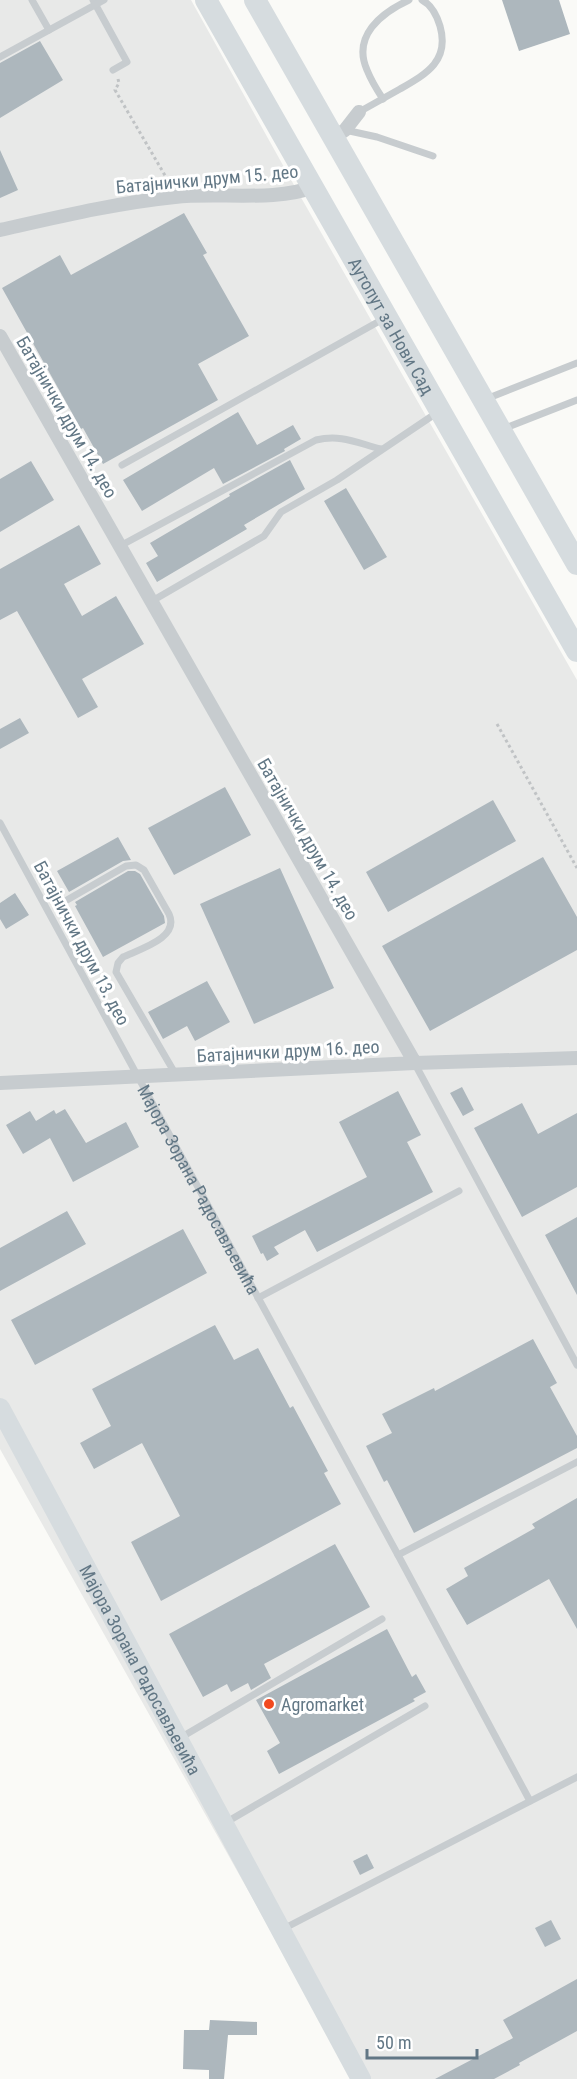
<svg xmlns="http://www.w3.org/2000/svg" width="577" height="2079" viewBox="0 0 577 2079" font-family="'Roboto Condensed',sans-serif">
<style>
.built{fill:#e8e9e8}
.building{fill:#adb7bd}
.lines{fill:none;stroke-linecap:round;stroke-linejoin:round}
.path{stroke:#c0c3c5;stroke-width:3;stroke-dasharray:3 3;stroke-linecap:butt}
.service{stroke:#c7cccf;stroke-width:7}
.minor{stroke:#c7cccf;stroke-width:14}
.secondary{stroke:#d6dcdf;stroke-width:20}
.primary{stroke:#d6dcdf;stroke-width:22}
.poi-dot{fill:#f24a1f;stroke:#fff;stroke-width:2}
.labels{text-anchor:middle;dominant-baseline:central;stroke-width:6;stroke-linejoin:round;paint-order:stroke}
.street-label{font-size:18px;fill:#627785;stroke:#fff}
.poi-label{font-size:18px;fill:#627785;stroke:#fff;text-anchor:start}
</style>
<rect width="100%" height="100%" fill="#fafaf7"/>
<path class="built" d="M0,0H191L299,194L577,680V2079H354L0,1449Z"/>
<path class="building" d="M502,0H559L570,34L519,51Z
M40,41L63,80L0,118V63Z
M0,150L18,190L0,198Z
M184,213L207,253L203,255L249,336L198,364L218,400L103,464L83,428L81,429L2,288L60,255L71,275Z
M238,412L257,445L293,425L301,439L284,449L285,451L223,484L214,468L142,511L123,480Z
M290,460L305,489L244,525L247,529L157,582L146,563L158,556L150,543L230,496L229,494Z
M31,461L54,500L0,532V479Z
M346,488L387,557L364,570L324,501Z
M79,525L101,564L64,584L82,616L116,596L144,644L82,679L98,707L78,718L17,611L0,620V569Z
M20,718L29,733L0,749V729Z
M225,787L251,835L174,875L148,828Z
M493,800L516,841L388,912L366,872Z
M118,837L131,860L123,861L69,892L57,871Z
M543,857L577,917V950L430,1031L382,946Z
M280,868L334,988L254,1024L200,904Z
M128,871H135L140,874L164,916L165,923L103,957L75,906L77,905L75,902Z
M15,893L29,915L6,929L0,919V903Z
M207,981L230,1022L195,1041L187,1026L163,1039L148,1012Z
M462,1087L474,1110L463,1116L450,1093Z
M398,1091L421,1135L407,1142L433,1192L317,1252L305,1230L274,1247L279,1254L267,1261L263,1253L261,1254L252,1236L367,1177L339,1122Z
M522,1103L538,1134L577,1113V1187L522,1217L474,1128Z
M65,1109L86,1143L126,1122L139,1147L73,1182L50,1138L23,1154L6,1125L30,1111L36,1121L54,1110L56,1114Z
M67,1211L86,1244L0,1291V1248Z
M577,1217V1295L545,1235Z
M183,1229L207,1273L35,1365L11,1320Z
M215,1325L234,1360L258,1348L290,1408L293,1406L328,1471L324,1473L341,1504L161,1601L131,1542L180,1516L142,1443L94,1469L80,1443L111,1426L92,1389Z
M533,1339L557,1383L550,1387L577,1436V1448L414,1533L387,1480L384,1482L366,1446L392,1433L382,1414L434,1388L435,1391Z
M577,1498V1629L549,1579L467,1625L446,1589L468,1576L464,1568L535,1528L532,1524Z
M335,1544L370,1607L264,1664L271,1678L251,1690L248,1683L231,1692L227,1684L203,1697L169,1634Z
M387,1629L412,1677L416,1674L426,1692L413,1699L415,1701L279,1774L267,1751L280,1743L256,1700Z
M367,1854L374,1868L360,1875L353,1861Z
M551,1920L561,1939L545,1947L535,1928Z
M577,1979V2031L519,2063L520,2065L494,2079H435L513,2038L503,2020Z
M210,2020L257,2022V2035H228L224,2079H209V2070L183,2069L184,2030H209Z"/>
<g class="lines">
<path class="path" d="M118,79L119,83L115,90L170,184
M497,724L577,868"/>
<g class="service">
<path d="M32,0L49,30"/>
<path d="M93,0L127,62L113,70"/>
<path d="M0,57L104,0"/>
<path d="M383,99C377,90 371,80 367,70C352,36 381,13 409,0"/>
<path d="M359,112C373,104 386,97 400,89C426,74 450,61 440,26C437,16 432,5 422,0"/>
<path d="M345,130L377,137L433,156"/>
<path d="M486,399L577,363"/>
<path d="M503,429L577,400"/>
<path d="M122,465L385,318"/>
<path d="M120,546L316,440C341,434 357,443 381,449"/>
<path d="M152,601L264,536L281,512L337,480L438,412"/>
<path id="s1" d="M0,823L398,1555L530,1801"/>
<path d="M67,900L126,866L136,865L144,870L169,914C180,938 140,949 123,957L118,963L116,972L176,1075"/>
<path d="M415,1064L577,1365"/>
<path d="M258,1298L459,1191"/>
<path d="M398,1555L577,1462"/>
<path d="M180,1738L382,1619"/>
<path d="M225,1823L425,1706"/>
<path d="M283,1929L577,1777"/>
</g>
<path class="minor" d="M333,138L345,130L359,112
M0,230C58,217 116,203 175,197C214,192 278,202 312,187
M0,336L415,1063
M0,1083L415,1063L577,1058"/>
<path class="secondary" id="s2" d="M0,1408L361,2079"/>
<g class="primary">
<path id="s3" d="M206,0L577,651"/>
<path d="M255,0L577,564"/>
</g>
</g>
<circle class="poi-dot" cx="269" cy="1704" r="6"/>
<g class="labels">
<g class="street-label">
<text transform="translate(207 179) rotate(-5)">Батајнички друм 15. део</text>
<text stroke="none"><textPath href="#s3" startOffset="375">Аутопут за Нови Сад</textPath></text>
<text transform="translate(67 417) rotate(60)">Батајнички друм 14. део</text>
<text transform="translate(308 839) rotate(60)">Батајнички друм 14. део</text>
<text transform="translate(82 943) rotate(62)">Батајнички друм 13. део</text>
<text transform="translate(288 1051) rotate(-3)">Батајнички друм 16. део</text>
<text stroke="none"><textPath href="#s1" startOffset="417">Мајора Зорана Радосављевића</textPath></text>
<text stroke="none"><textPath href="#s2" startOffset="297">Мајора Зорана Радосављевића</textPath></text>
</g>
<g class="poi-label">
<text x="281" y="1704">Agromarket</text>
</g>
</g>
<path d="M367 2049v9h110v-9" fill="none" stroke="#627785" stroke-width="3"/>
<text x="376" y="2049" font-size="18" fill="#627785" stroke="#ffffff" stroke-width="4.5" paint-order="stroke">50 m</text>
</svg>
